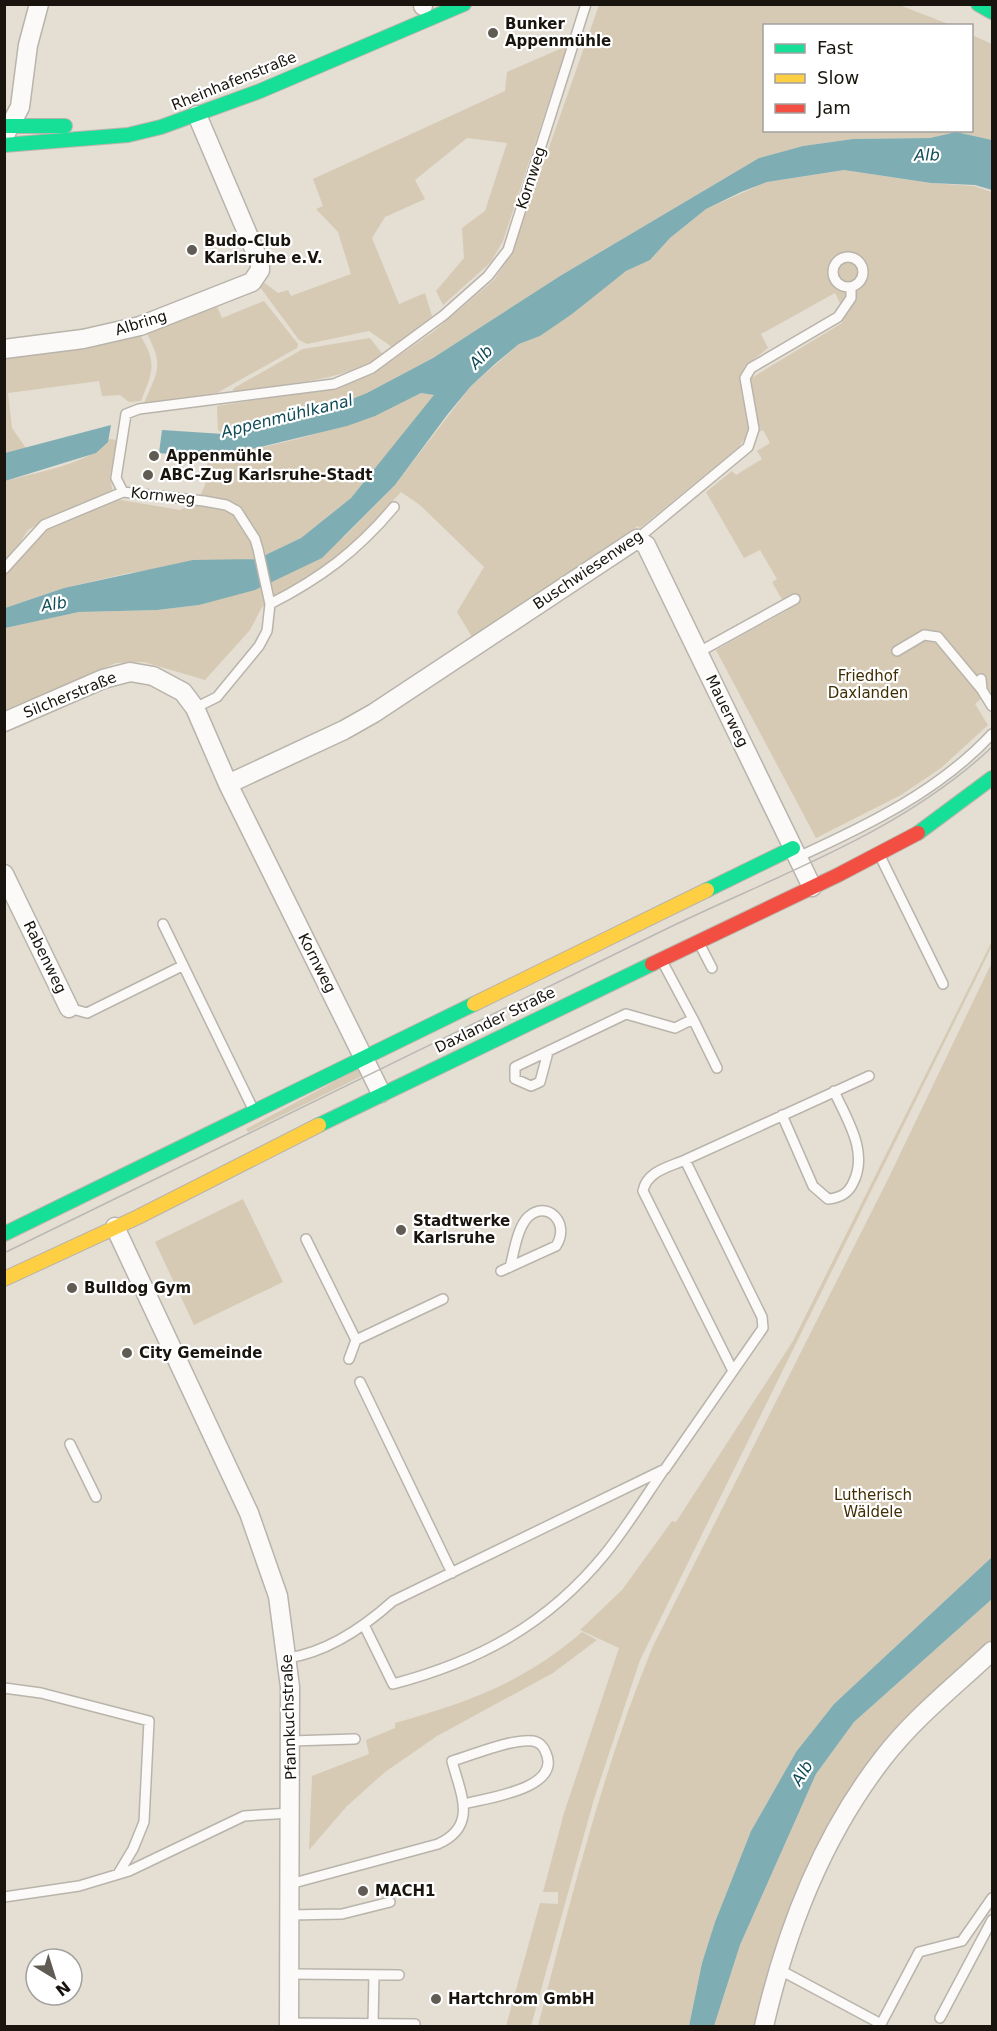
<svg xmlns="http://www.w3.org/2000/svg" width="997" height="2031" viewBox="0 0 997 2031" font-family="'DejaVu Sans',sans-serif">
<style>
.green{fill:#d7cab4;fill-rule:evenodd}
.water{fill:#7eadb4}
.lines{fill:none;stroke-linecap:round;stroke-linejoin:round}
.lane-casing{stroke:#b9b4ab;stroke-width:12}
.street-casing{stroke:#b9b4ab;stroke-width:21}
.fast-casing{stroke:#b9b4ab;stroke-width:16}
.slow-casing{stroke:#b9b4ab;stroke-width:16}
.jam-casing{stroke:#b9b4ab;stroke-width:16}
.lane{stroke:#fbfaf8;stroke-width:9}
.street{stroke:#fbfaf8;stroke-width:18}
.fast{stroke:#16e098;stroke-width:14}
.slow{stroke:#ffcf43;stroke-width:14}
.jam{stroke:#f24e42;stroke-width:14}
.tram{stroke:#bab8b5;stroke-width:1.5}
.poi-dot{fill:#605b53;stroke:#fff;stroke-width:2}
.labels{text-anchor:middle;dominant-baseline:central;stroke-width:4.5;stroke-linejoin:round;paint-order:stroke}
.poi-label{font-size:15px;font-weight:bold;fill:#19150e;stroke:#fff;text-anchor:start}
.street-label{font-size:15px;fill:#19150e;stroke:#fff}
.park-label{font-size:15px;fill:#412d03;stroke:#fff}
.water-label{font-size:16px;font-style:italic;fill:#0f4c57;stroke:#fff}
</style>
<rect width="100%" height="100%" fill="#e4ded3"/>
<path class="green" d="M599,5H899L951,25L764,26V130H972V35L992,44V140L956,132L930,138L853,139L803,146L759,158L560,276L433,358L367,393L332,407L223,434L218,430L217,406L337,387L373,374L433,332L494,280L512,253Z
M567,46L503,241L491,262L443,305L436,291L464,258L462,228L485,211L507,143L467,138L415,180L425,199L385,217L372,238L399,304L425,293L432,316L392,347L369,331L307,344L299,340L260,287L265,283L278,293L288,290L291,296L351,274L338,232L316,209L323,206L313,179L505,91L507,72Z
M844,170L931,183L974,186L992,192V693L990,691L975,704L988,725L941,768L901,795L816,838L716,650L788,610L772,582L777,579L760,550L744,558L706,492L732,471L736,475L762,459L757,451L770,443L763,430L745,438L738,448L640,528L638,526L472,637L457,612L484,567L420,505L401,492L340,558L262,607L250,630L205,680L144,662L116,663L5,710L4,628L79,612L157,610L199,605L344,537L395,485L471,386L519,344L540,336L626,271L650,260L670,238L706,209L767,182ZM835,293L846,315L842,323L753,377L744,367L768,348L761,334Z
M264,301L298,344L297,348L217,393L144,403C159,368 164,366 145,330L216,304L222,318Z
M138,332C157,362 154,369 141,401L129,402L120,395L102,396L99,381L8,393L12,428L26,448L5,453L4,355Z
M370,338L384,356C340,382 282,384 232,392L234,388L303,349Z
M421,393L435,395L351,498L301,538L257,559L129,573L64,588L5,608V481C33,473 92,464 109,439L117,440L110,476L113,494L45,520L28,530L12,555L50,527L115,499L180,510L198,501L205,485L208,458C281,445 355,427 421,393Z
M992,941V946L640,1660L594,1799L531,2026H506L540,1903L558,1904V1892H543L564,1813L619,1648L580,1630L622,1590L672,1521L676,1522L793,1341Z
M992,962V1557L834,1704L796,1752L751,1831L715,1922L702,1963L689,2026H538C571,1899 603,1768 653,1646L889,1177Z
M358,1069L362,1076L248,1132L246,1129Z
M243,1199L283,1282L194,1325L155,1242Z
M992,1599V1641L926,1702L875,1757L757,2026H714L740,1945L816,1774L854,1722Z
M582,1632L597,1640L553,1673L437,1736L385,1772L347,1806L309,1850L312,1776L369,1754L366,1740L395,1728V1723C468,1702 523,1683 582,1632Z"/>
<path class="water" d="M956,132L992,140V190L975,185L931,183L844,170L767,182L741,192L706,209L670,238L650,260L626,271L572,314L540,336L519,344L496,363L471,386L447,415L395,485L322,558L255,590L199,605L157,610L79,612L5,628V608L64,588L193,560L257,559L301,538L351,498L434,395L421,393L375,416L347,426L227,455L208,458L159,453L162,430L223,434L332,407L367,393L433,358L560,276L759,158L803,146L853,139L930,138Z
M111,425L108,442L96,453L5,481V453Z
M992,1557V1599L854,1722L816,1774L740,1945L714,2026H689L702,1963L715,1922L751,1831L796,1752L834,1704Z"/>
<g class="lines">
<g class="lane-casing">
<path id="lane" d="M833 272a15 15 0 1 1 30 0a15 15 0 1 1-30 0Z
M123,492L116,478L126,414L139,409L334,384L372,368L444,315L488,276L508,250L586,4
M637,539L748,447L754,429L745,378L751,368L838,317L851,298V288
M4,569L44,525L123,492L204,501L226,505L237,511L255,539L258,549L270,604L267,631L259,646L217,697L195,708
M270,604C321,578 357,551 394,507
M897,651L924,635L938,637L982,690
M699,652L795,599
M981,679L982,690L992,706
M880,856L943,984
M798,857C868,825 939,791 992,734
M163,924L254,1111
M699,943L712,968
M69,1008L87,1013L182,966
M693,1019L717,1068
M548,1052L540,1082L531,1086L515,1079V1067L626,1014L675,1028L693,1019L662,961
M782,1115L813,1186L828,1199C840,1198 848,1194 853,1183C869,1152 847,1120 834,1091
M685,1160L869,1076
M306,1239L356,1340
M501,1271L556,1246C571,1223 547,1199 528,1217C517,1228 514,1253 510,1267
M349,1359L356,1340L443,1299
M360,1382L452,1573
M70,1444L96,1497
M365,1627L393,1684C480,1661 548,1624 605,1554C626,1528 644,1499 663,1471
M288,1658C328,1652 364,1627 393,1601L665,1469L763,1328L762,1317L685,1160C669,1167 647,1171 643,1191L732,1369
M4,1688L41,1693L149,1721L144,1822L133,1849L118,1874
M291,1741L355,1739
M290,1884L438,1844C478,1826 461,1795 452,1761C473,1755 513,1738 533,1741C539,1742 544,1747 546,1753C562,1789 486,1798 464,1804
M4,1897L79,1886L129,1871L244,1816L291,1813
M290,1915L342,1914L390,1902
M780,1970L881,2024L919,1952L962,1941L992,1898
M290,1974L399,1975
M940,2018L992,1920
M289,2023L415,2024
M373,2024L374,1975"/>
</g>
<g class="street-casing">
<path id="street" d="M423,4V6
M5,135L20,107L28,45L39,4
M4,349L83,339L140,326L252,282L260,270V263L197,115
M4,722L103,679L130,672L153,676L183,692L195,708L228,784L381,1093
M228,784L344,730L374,713L637,539L646,545L812,887
M4,874L69,1008
M115,1227L249,1513L278,1596L290,1687L289,2026
M764,2026C786,1930 823,1835 884,1757C915,1717 956,1685 992,1651"/>
</g>
<g class="fast-casing">
<path id="fast" d="M978,4L992,12
M4,126H65
M4,145L128,135L161,127L260,91L464,4
M918,833L992,778
M707,890L793,848
M319,1125L652,964
M4,1234L474,1004"/>
</g>
<g class="slow-casing">
<path id="slow" d="M474,1004L707,890
M4,1279L138,1217L319,1125"/>
</g>
<g class="jam-casing">
<path id="jam" d="M652,964L838,875L918,833"/>
</g>
<use href="#lane" class="lane"/>
<use href="#street" class="street"/>
<use href="#fast" class="fast"/>
<use href="#slow" class="slow"/>
<use href="#jam" class="jam"/>
<path class="tram" d="M4,1253C223,1146 443,1039 662,931C774,876 900,834 992,747"/>
</g>
<g class="poi-dot">
<circle cx="493" cy="33" r="6"/>
<circle cx="192" cy="250" r="6"/>
<circle cx="154" cy="456" r="6"/>
<circle cx="148" cy="475" r="6"/>
<circle cx="401" cy="1230" r="6"/>
<circle cx="72" cy="1288" r="6"/>
<circle cx="127" cy="1353" r="6"/>
<circle cx="363" cy="1891" r="6"/>
<circle cx="436" cy="1999" r="6"/>
</g>
<g class="labels">
<g class="poi-label">
<text x="505" y="24">Bunker<tspan x="505" dy="17">Appenmühle</tspan></text>
<text x="204" y="241">Budo-Club<tspan x="204" dy="17">Karlsruhe e.V.</tspan></text>
<text x="166" y="456">Appenmühle</text>
<text x="160" y="475">ABC-Zug Karlsruhe-Stadt</text>
<text x="413" y="1221">Stadtwerke<tspan x="413" dy="17">Karlsruhe</tspan></text>
<text x="84" y="1288">Bulldog Gym</text>
<text x="139" y="1353">City Gemeinde</text>
<text x="375" y="1891">MACH1</text>
<text x="448" y="1999">Hartchrom GmbH</text>
</g>
<g class="street-label">
<text transform="translate(234 81) rotate(-22)">Rheinhafenstraße</text>
<text transform="translate(531 178) rotate(-72)">Kornweg</text>
<text transform="translate(141 323) rotate(-17)">Albring</text>
<text transform="translate(163 496) rotate(6)">Kornweg</text>
<text transform="translate(588 570) rotate(-34)">Buschwiesenweg</text>
<text transform="translate(70 695) rotate(-22)">Silcherstraße</text>
<text transform="translate(727 711) rotate(64)">Mauerweg</text>
<text transform="translate(45 957) rotate(64)">Rabenweg</text>
<text transform="translate(317 963) rotate(63)">Kornweg</text>
<text transform="translate(495 1020) rotate(-26)">Daxlander Straße</text>
<text transform="translate(289 1717) rotate(-92)">Pfannkuchstraße</text>
</g>
<g class="park-label">
<text x="868" y="676">Friedhof<tspan x="868" dy="17">Daxlanden</tspan></text>
<text x="873" y="1495">Lutherisch<tspan x="873" dy="17">Wäldele</tspan></text>
</g>
<g class="water-label">
<text transform="translate(927 155) rotate(-1)">Alb</text>
<text transform="translate(481 357) rotate(-46)">Alb</text>
<text transform="translate(287 416) rotate(-14)">Appenmühlkanal</text>
<text transform="translate(54 604) rotate(-9)">Alb</text>
<text transform="translate(802 1773) rotate(-58)">Alb</text>
</g>
</g>
<rect width="997" height="2031" fill="none" stroke="#19150e" stroke-width="12"/>
<rect x="763" y="24" width="210" height="108" fill="#ffffff" stroke="#a3a19f" stroke-width="1.5"/>
<rect x="775" y="44" width="30" height="9" fill="#16e098" stroke="#a3a19f" stroke-width="1.5"/>
<text x="817" y="54" font-size="18" fill="#19150e">Fast</text>
<rect x="775" y="74" width="30" height="9" fill="#ffcf43" stroke="#a3a19f" stroke-width="1.5"/>
<text x="817" y="84" font-size="18" fill="#19150e">Slow</text>
<rect x="775" y="104" width="30" height="9" fill="#f24e42" stroke="#a3a19f" stroke-width="1.5"/>
<text x="817" y="114" font-size="18" fill="#19150e">Jam</text>
<g transform="translate(54 1977) rotate(142)"><circle r="28" fill="#ffffff" stroke="#a3a19f" stroke-width="1.5"/>
<path d="M0-4.5L10 22L0 15L-10 22Z" fill="#605b53"/>
<text y="-9" font-size="16" font-weight="bold" text-anchor="middle" fill="#19150e">N</text>
</g>
</svg>
